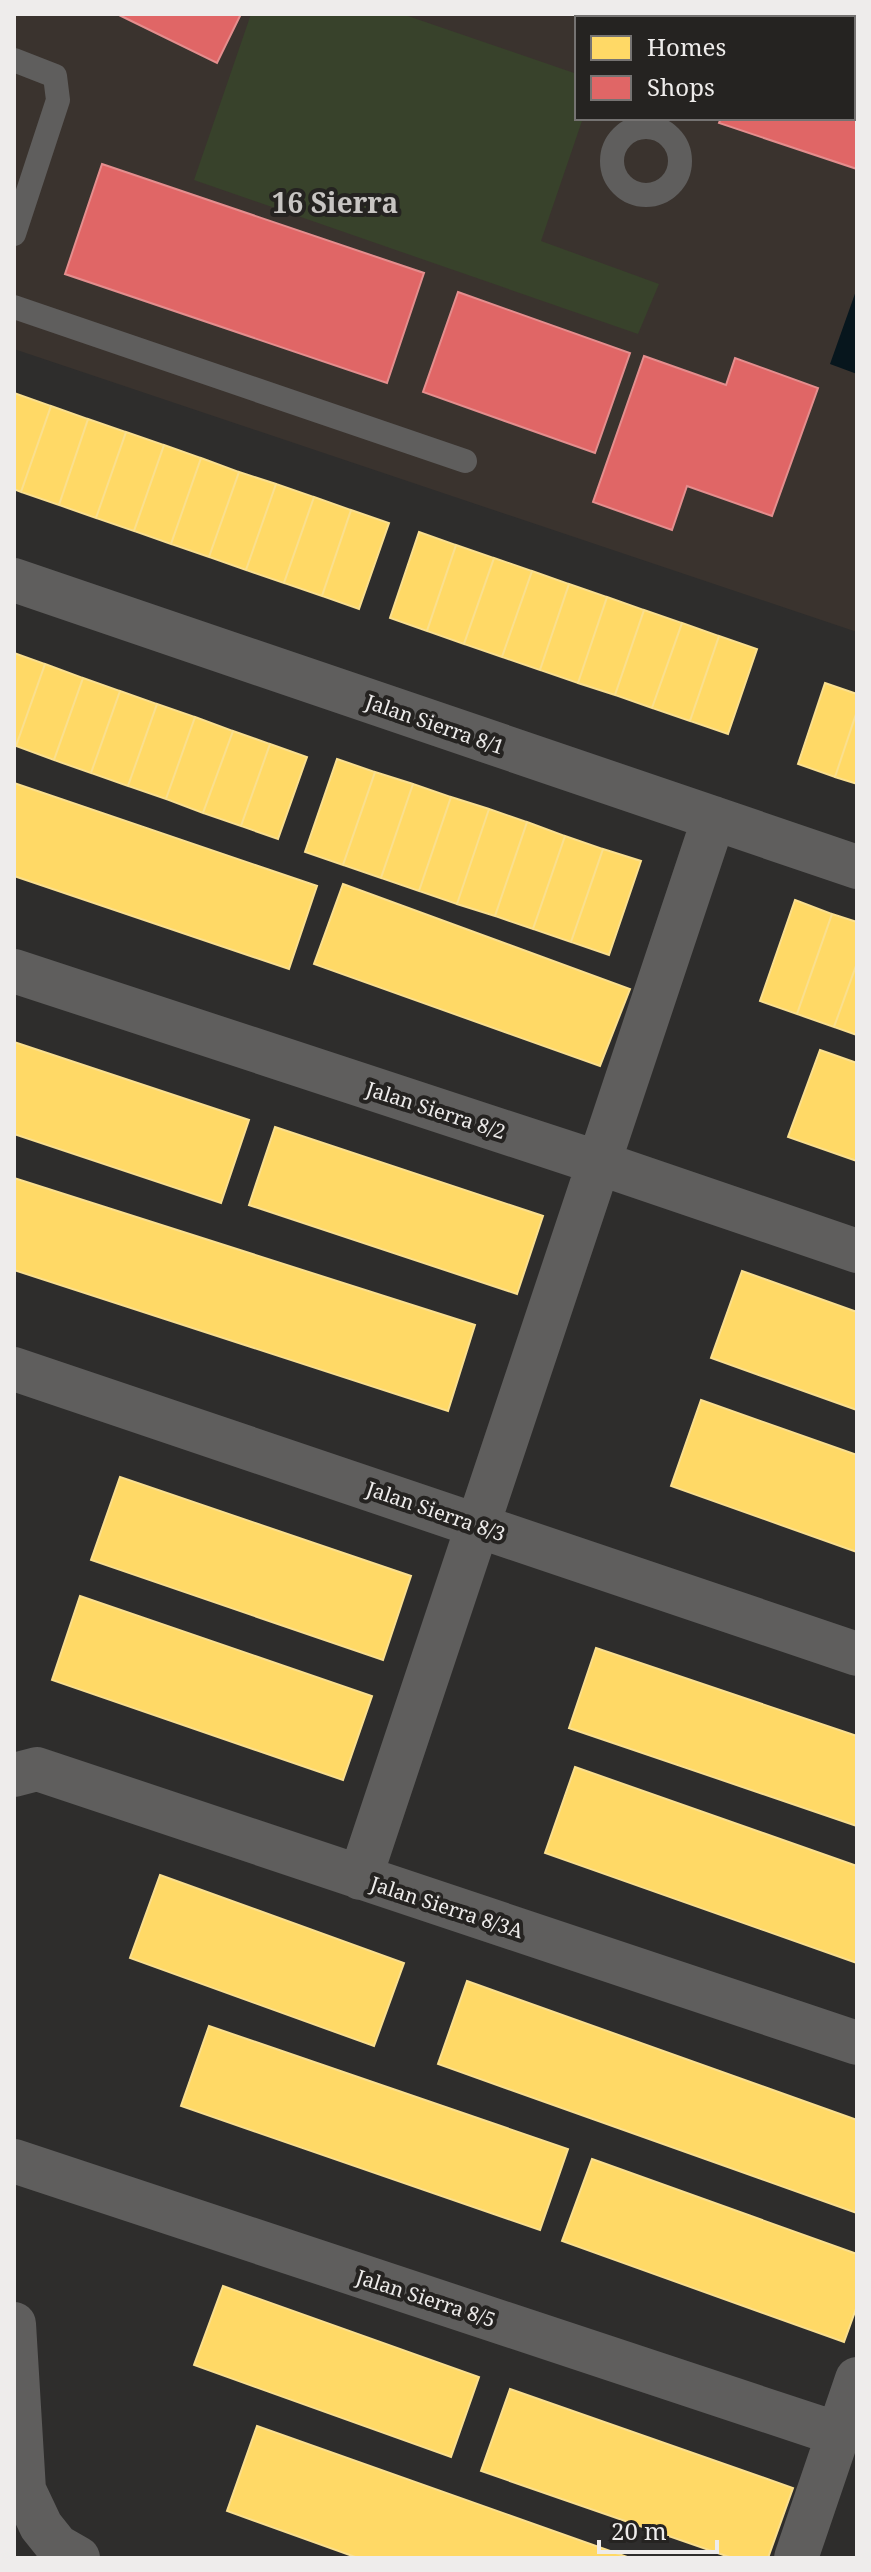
<svg xmlns="http://www.w3.org/2000/svg" width="871" height="2572" viewBox="0 0 871 2572" font-family="'Noto Serif',serif">
<style>
.built{fill:#3a332e;fill-rule:evenodd}
.green{fill:#38422b}
.water{fill:#07161d}
.homes{fill:#ffd966;stroke:#fadf8e;stroke-width:2}
.shops{fill:#e06666;stroke:#e48e8e;stroke-width:2}
.lines{fill:none;stroke-linecap:round;stroke-linejoin:round}
.path{stroke:#5e5d5c;stroke-width:5;stroke-dasharray:6 4;stroke-linecap:butt}
.service{stroke:#5f5e5d;stroke-width:24}
.minor{stroke:#5f5e5d;stroke-width:44}
.labels{text-anchor:middle;dominant-baseline:central;stroke-width:8;stroke-linejoin:round;paint-order:stroke}
.street-label{font-size:20px;fill:#eeeceb;stroke:#252321}
.district-label{font-size:28px;font-weight:bold;fill:#c8c5c3;stroke:#252321}
</style>
<rect width="100%" height="100%" fill="#2e2d2c"/>
<path class="built" d="M14,14H849L857,16V632L14,349ZM577,18H853V118H577Z"/>
<path class="green" d="M251,14H402L577,74V118H583L541,241L659,284L638,334L194,180Z"/>
<path class="water" d="M857,288V374L830,364Z"/>
<path class="homes" d="M14,393L51,406L21,492L14,489Z
M51,406L88,419L59,505L21,492Z
M88,419L126,432L96,518L59,505Z
M126,432L164,445L134,531L96,518Z
M164,445L201,458L171,544L134,531Z
M201,458L239,472L209,557L171,544Z
M239,472L276,484L246,570L209,557Z
M276,484L314,497L284,583L246,570Z
M314,497L351,510L322,596L284,583Z
M351,510L389,523L359,609L322,596Z
M419,532L456,545L427,631L390,618Z
M456,545L494,558L464,644L427,631Z
M494,558L532,571L502,657L464,644Z
M532,571L569,584L540,670L502,657Z
M569,584L607,597L578,683L540,670Z
M607,597L644,610L615,695L578,683Z
M644,610L682,623L652,708L615,695Z
M682,623L719,636L690,721L652,708Z
M719,636L757,649L728,734L690,721Z
M14,653L45,664L16,746H14Z
M45,664L83,678L54,760L16,746Z
M83,678L120,691L91,773L54,760Z
M825,683L857,694V711L835,777L798,764Z
M120,691L157,704L128,786L91,773Z
M157,704L195,717L166,799L128,786Z
M857,711V784L835,777Z
M195,717L233,731L203,813L166,799Z
M233,731L270,744L241,826L203,813Z
M270,744L307,757L278,839L241,826Z
M337,759L375,772L343,865L305,852Z
M375,772L413,784L381,878L343,865Z
M14,783L317,886L289,969L14,876Z
M413,784L451,797L419,891L381,878Z
M451,797L489,809L457,904L419,891Z
M489,809L527,822L495,916L457,904Z
M527,822L565,836L533,929L495,916Z
M565,836L603,849L571,942L533,929Z
M603,849L641,861L609,955L571,942Z
M343,884L630,989L600,1066L314,964Z
M795,900L832,914L797,1014L760,1001Z
M832,914L857,922V963L834,1027L797,1014Z
M857,963V1035L834,1027Z
M14,1042L249,1120L221,1203L14,1134Z
M820,1050L857,1063V1161L788,1137Z
M275,1127L543,1216L517,1294L249,1205Z
M14,1178L475,1325L448,1411L14,1270Z
M742,1271L857,1312V1410L711,1358Z
M701,1400L857,1455V1552L671,1486Z
M120,1477L411,1576L383,1660L91,1560Z
M80,1596L372,1696L343,1780L52,1680Z
M596,1648L857,1736V1826L569,1728Z
M575,1767L857,1866V1963L545,1853Z
M160,1875L404,1963L374,2046L130,1958Z
M467,1981L857,2120V2213L438,2064Z
M209,2026L568,2149L540,2230L181,2106Z
M592,2159L857,2254V2306L844,2342L562,2241Z
M223,2286L479,2377L451,2457L194,2365Z
M510,2389L793,2488L768,2558H732L481,2471Z
M257,2426L630,2558H358L227,2511Z"/>
<path class="shops" d="M117,14H241L217,63Z
M853,88L857,89V169L719,123L721,118H853Z
M102,164L424,273L387,383L65,274Z
M458,292L630,353L595,453L423,392Z
M644,356L726,385L735,358L818,388L772,516L687,486L672,530L593,502Z"/>
<g class="lines">
<path class="path" d="M720,14L732,18
M853,56L857,58"/>
<path class="service" d="M671,18V14
M14,60L55,76L58,100L14,234
M612 161a34 34 0 1 1 68 0a34 34 0 1 1-68 0Z
M14,307L465,461"/>
<path class="minor" d="M14,580L857,867
M14,971L599,1163L857,1251
M14,1369L857,1654
M14,1775L37,1769L857,2043
M360,1878L714,818
M14,2161L838,2434
M14,2324L24,2490L41,2526L57,2546L78,2558
M796,2558L857,2379"/>
</g>
<g class="labels">
<g class="street-label">
<text transform="translate(435 724) rotate(19)">Jalan Sierra 8/1</text>
<text transform="translate(436 1110) rotate(18)">Jalan Sierra 8/2</text>
<text transform="translate(436 1511) rotate(19)">Jalan Sierra 8/3</text>
<text transform="translate(447 1907) rotate(18)">Jalan Sierra 8/3A</text>
<text transform="translate(426 2298) rotate(18)">Jalan Sierra 8/5</text>
</g>
<g class="district-label">
<text x="335" y="202">16 Sierra</text>
</g>
</g>
<rect width="871" height="2572" fill="none" stroke="#eeeceb" stroke-width="32"/>
<rect x="575" y="16" width="280" height="104" fill="#252321" stroke="#757372" stroke-width="2"/>
<rect x="591" y="36" width="40" height="24" fill="#ffd966" stroke="#757372" stroke-width="2"/>
<text x="647" y="56" font-size="24" fill="#eeeceb">Homes</text>
<rect x="591" y="76" width="40" height="24" fill="#e06666" stroke="#757372" stroke-width="2"/>
<text x="647" y="96" font-size="24" fill="#eeeceb">Shops</text>
<path d="M599 2540v12h118v-12" fill="none" stroke="#eeeceb" stroke-width="4"/>
<text x="611" y="2540" font-size="24" fill="#eeeceb" stroke="#252321" stroke-width="6" paint-order="stroke">20 m</text>
</svg>
